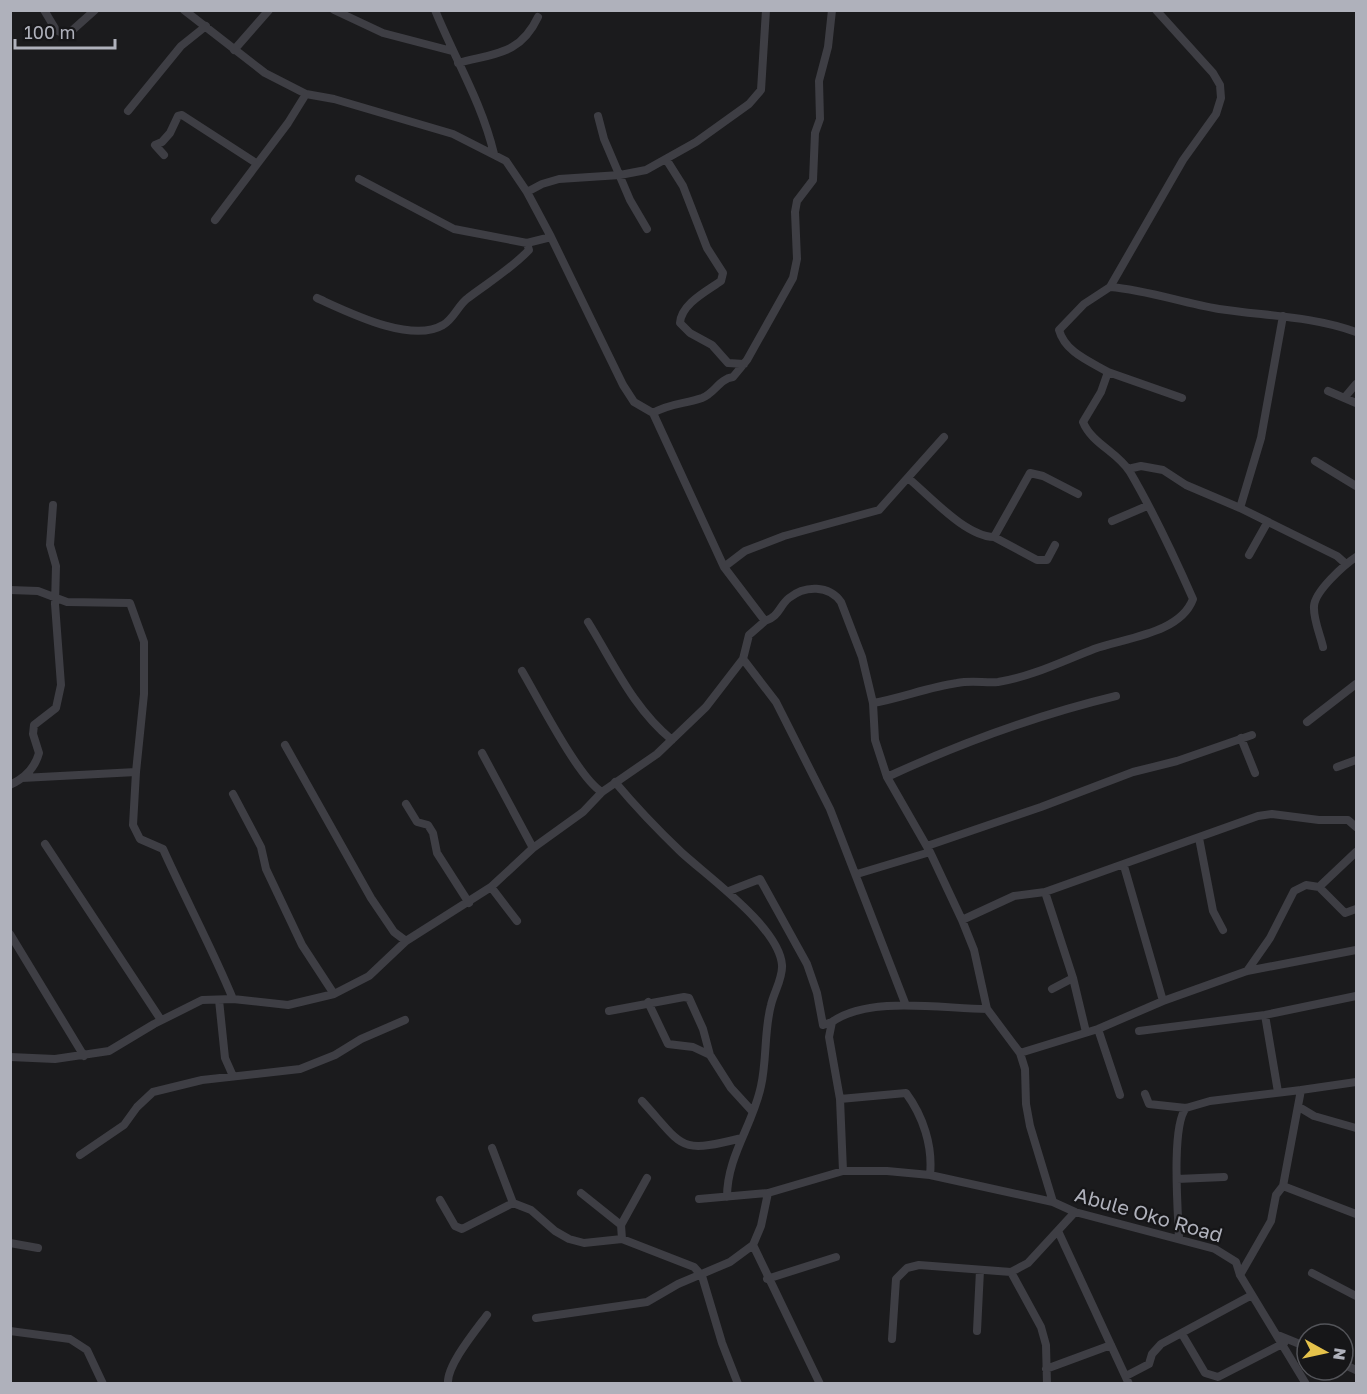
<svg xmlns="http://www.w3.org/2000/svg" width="1367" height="1394" viewBox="0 0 1367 1394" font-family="'Golos Text',sans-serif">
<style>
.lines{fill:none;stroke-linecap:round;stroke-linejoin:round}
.street{stroke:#3e3e44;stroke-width:8}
.labels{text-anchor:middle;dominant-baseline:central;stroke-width:4.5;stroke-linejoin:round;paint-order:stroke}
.street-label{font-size:20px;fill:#afb1bb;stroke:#161618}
</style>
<rect width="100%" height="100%" fill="#1b1b1d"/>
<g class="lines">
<path class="street" d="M44,10L56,30L67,35L95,10
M184,10L265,73L306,94L334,99L453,134L506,161L527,192L551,237L623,385L634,402L653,413
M334,10L383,33L452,51
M435,10C455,59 482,103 494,154
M832,10L828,47L819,81L820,119L815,133L813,180L797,201L795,212L797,259L793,278L747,360L733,377C719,379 715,393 702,398C685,404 670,403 653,413L724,567L765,621C779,617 779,606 789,598C805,585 829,585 841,602L862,657L873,703L875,740L887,777L930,852L962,920L974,950L987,1009L1020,1053L1025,1069L1026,1104L1030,1126L1053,1202
M1156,10L1213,73L1220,85L1221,98L1216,114L1183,160L1110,287C1148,290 1182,303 1219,309C1265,316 1312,316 1356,332
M234,50L269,10
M458,63C495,53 520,55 538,17
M128,111L181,46L206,26
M598,116L604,139L630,200L647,229
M164,155L155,145L162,142L170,133L178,116L182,115L256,163
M666,159L683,186L707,248L723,273L721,281C707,291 681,304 680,323L690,333L712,345L728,363L744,364
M359,179L454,229L527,243L551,237
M527,192L542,184L559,179L620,175L646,170L696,142L749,104L761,90L766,10
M215,220L288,123L306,94
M317,298C348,312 411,344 443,325C454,319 458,305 468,298C489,282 511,269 529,250L527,243
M1108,372L1182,398
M1328,391L1356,403
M1345,397L1356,384
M1315,461L1356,486
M1128,469L1141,466L1163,470L1186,485L1240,508L1337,556L1346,564
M908,478C931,497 965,536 994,537L1030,473L1043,476L1078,494
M1240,508L1261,438L1283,316
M1112,521L1147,506
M994,537L1037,560H1047L1055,545
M1249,555L1267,523
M724,567L745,551L784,536L879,510L944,437
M10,590L38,591L67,602L130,603L144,642V694L136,772L22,778
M588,622C614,664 633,708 672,740
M1323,647C1320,634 1313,619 1314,606C1315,591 1344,565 1356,557
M743,659L776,702L830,809L905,1003
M522,671C538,698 579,779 602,792
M873,703C901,698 929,687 957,683C971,680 985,683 998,682C1031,677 1063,661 1094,649C1124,638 1180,634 1193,599C1174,556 1154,513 1130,472C1118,452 1092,444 1083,422L1101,392L1108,372C1089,361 1065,352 1059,330L1084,304L1110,287
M1307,722L1356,684
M1241,738L1255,773
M285,745L371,898L394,932L406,941
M482,753L533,848
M1337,767L1356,760
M136,772L133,825L140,839L163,849C186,900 212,948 233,999
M887,777C961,743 1037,715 1116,696
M615,782C636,807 658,830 681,852C708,877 779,927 782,965C783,978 774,992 771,1005C764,1031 767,1059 761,1086C753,1125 727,1156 727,1197
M10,785C25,778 35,768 39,753L33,734L34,725L56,708L61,685L55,604L56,566L50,545L53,505
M233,794L261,847L266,869L302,945L334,994
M406,804L417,822L428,825L433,833L437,853L469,903
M1199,838L1213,911L1223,930
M45,844L161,1020
M927,846L1041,807L1133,772L1177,761L1252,735
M1124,866L1163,1001
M857,874L930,852
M491,887L517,921
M1319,887L1345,913L1356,909
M729,891L760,879L807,964L817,993L823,1025L832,1022
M1045,892L1073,978
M962,920L1014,896L1045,892L1258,816L1272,814L1319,820H1348L1356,827
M10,934L84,1056
M1247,971L1270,938L1294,891L1306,885L1319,887L1356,852
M1052,989L1073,978L1086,1032
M219,1000L225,1058L233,1076
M648,1002L668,1044L693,1047L710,1055L731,1088L752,1111
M609,1011L684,997L689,998L703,1029L710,1055
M1265,1015L1278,1092
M1098,1029L1120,1095
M1139,1031L1265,1015L1356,996
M1020,1053L1098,1029L1163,1001L1247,971L1356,950
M10,1057L55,1059L109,1051L154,1024L202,1000L233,999L288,1005L334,994L369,976L406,941L491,887L533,848L583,812L602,792L657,754L706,707L743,659L749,635L765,621
M1301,1090L1356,1082
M1145,1094L1149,1104L1186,1108L1210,1101L1301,1090L1283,1186L1276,1195L1271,1221L1240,1275
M840,1099L906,1093C923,1116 933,1146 930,1175
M642,1101C685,1148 677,1154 742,1138
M1299,1107L1314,1116L1356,1128
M492,1148L513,1203L531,1210L555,1231L569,1239L584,1243L622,1239L694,1267L702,1276L722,1343L738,1384
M80,1155L124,1125L137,1107L153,1092L202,1080L300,1069L335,1055L361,1039L405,1020
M843,1171L840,1099L829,1037L832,1022C869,995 944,1009 987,1009
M1177,1179L1224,1177
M1283,1186L1356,1214
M581,1193L621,1225L622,1239
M699,1199L768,1193L843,1171H887L930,1175L1053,1202L1075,1212L1215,1249L1236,1262L1240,1275L1306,1384
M440,1200L455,1226L462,1229L513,1203
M621,1225L647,1178
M1058,1231L1129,1384
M1179,1238C1178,1212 1171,1126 1186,1108
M10,1243L38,1248
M753,1245L820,1384
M1011,1272L1041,1327L1046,1345L1047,1384
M1312,1273L1356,1296
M767,1279L836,1257
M536,1318L647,1302L678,1284L730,1262L753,1245L761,1226L768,1193
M10,1331L70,1339L87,1350L103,1384
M977,1331L980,1270
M1182,1334L1205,1373L1218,1377L1284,1343
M1280,1336L1307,1347
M892,1339L896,1279L907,1268L919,1265L1011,1272L1028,1263L1075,1212
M1343,1364L1356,1370
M1046,1369L1111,1345
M1126,1376L1149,1364L1152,1354L1161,1344L1252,1295
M448,1384C446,1366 476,1330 487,1315"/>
</g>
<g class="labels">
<g class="street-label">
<text transform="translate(1149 1214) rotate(16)">Abule Oko Road</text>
</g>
</g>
<rect width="1367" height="1394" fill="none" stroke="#afb1bb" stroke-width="24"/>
<g transform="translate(1325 1352) rotate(98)"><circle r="28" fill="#161618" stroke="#535459" stroke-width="1.5"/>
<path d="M0-4.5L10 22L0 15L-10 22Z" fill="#e5c24b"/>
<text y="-9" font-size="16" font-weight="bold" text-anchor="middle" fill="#afb1bb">N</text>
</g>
<path d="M15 39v9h100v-9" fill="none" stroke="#afb1bb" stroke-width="3"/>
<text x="24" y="39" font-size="18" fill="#afb1bb" stroke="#161618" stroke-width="4.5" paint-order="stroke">100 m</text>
</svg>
